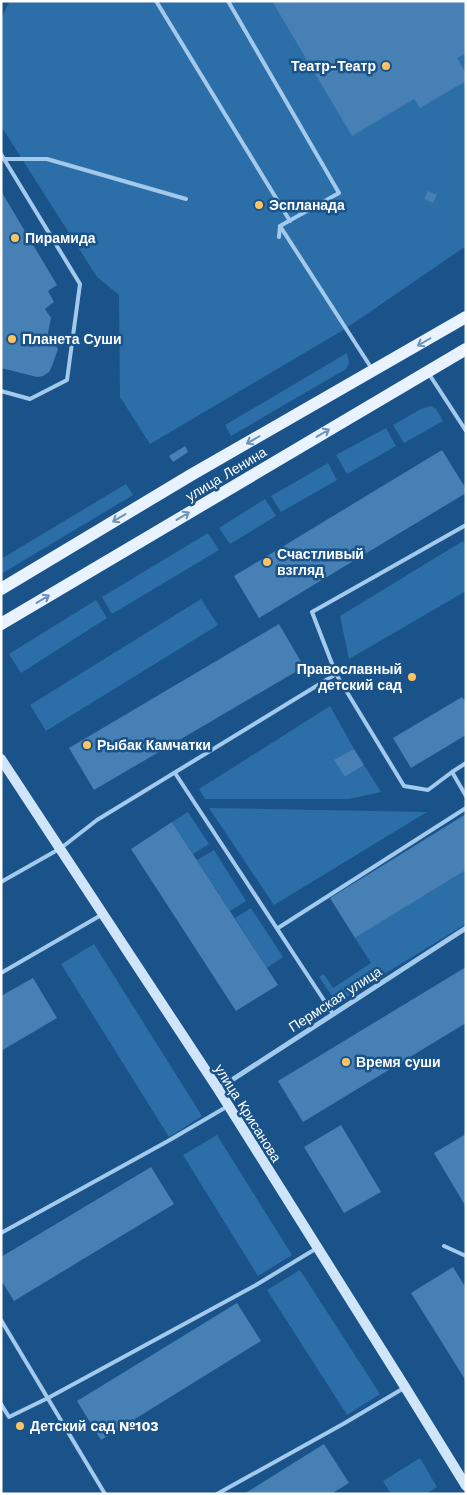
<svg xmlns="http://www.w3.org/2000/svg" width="467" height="1495" viewBox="0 0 467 1495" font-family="'Work Sans',sans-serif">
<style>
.green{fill:#2c6ea8}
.building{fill:#4680b4}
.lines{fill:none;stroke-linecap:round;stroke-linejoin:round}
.service{stroke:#a3caed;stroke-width:4}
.minor{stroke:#a3caed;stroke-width:5}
.secondary{stroke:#d0e5fa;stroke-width:10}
.primary{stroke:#e9f3ff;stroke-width:12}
.oneway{stroke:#6c93b9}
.poi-dot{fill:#ffc45f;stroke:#19538a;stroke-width:2}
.labels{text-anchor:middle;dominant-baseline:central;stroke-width:5;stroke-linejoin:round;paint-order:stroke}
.poi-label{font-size:14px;font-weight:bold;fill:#fff;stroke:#19538a;text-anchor:start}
.street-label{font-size:14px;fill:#fff;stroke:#19538a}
</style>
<rect width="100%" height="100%" fill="#19538a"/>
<path class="green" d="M10,1H466V246L345,329L150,444L120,397L119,295L97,277L1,126V18Z
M347,353L349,363L346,369L231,436L225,425Z
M431,406L436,409L443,421L404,443L393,425L421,409Z
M386,428L396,446L347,474L336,455Z
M328,463L337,480L281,512L271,496Z
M126,484L133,495L1,574V559Z
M265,499L276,516L230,544L219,528Z
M208,533L219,550L112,614L102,597Z
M463,541L466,546V591L349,659L340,616Z
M201,599L218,625L46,731L30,705Z
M96,600L107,618L21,673L9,654Z
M330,706L354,749L335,761L345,777L364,765L381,792L349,799H205L199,789Z
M209,808L427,812L274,905Z
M188,812L209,844L193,854L172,822Z
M214,850L246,901L230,911L197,860Z
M466,870V924L337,1003L319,977L324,974L333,988L371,963L355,938Z
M251,908L283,957L267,968L235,918Z
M94,944L202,1116L169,1137L61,964Z
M217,1135L292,1255L258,1276L183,1155Z
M300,1270L380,1394L347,1415L267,1290Z
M420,1458L437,1487L426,1494H391L383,1481Z"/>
<path class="building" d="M272,1H466V53L457,58L466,73V81L420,108L414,99L352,136Z
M1,191L57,285L48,291L54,302L45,309L51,318L48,333L58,349L52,366L49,372L43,376L37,377L1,368Z
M428,191L437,195L433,203L424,199Z
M185,446L188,452L173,462L169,456Z
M442,450L466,489V493L259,618L234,576Z
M279,624L304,667L94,790L69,748Z
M462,697L466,702V735L411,768L393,738Z
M354,749L364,765L345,777L334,760Z
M466,814V870L355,938L330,898Z
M172,822L278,985L236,1011L131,849Z
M466,967V1023L303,1122L278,1081Z
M33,978L57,1018L1,1051V996Z
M341,1125L381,1192L344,1213L304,1147Z
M466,1134V1207L434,1153Z
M151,1167L174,1204L14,1301L1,1280V1257Z
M453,1267L466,1288V1381L411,1293Z
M237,1303L261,1341L101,1440L77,1401Z
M324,1444L349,1483L331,1494H244Z"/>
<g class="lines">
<path class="service" d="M156,1L290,221
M228,1L339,193L280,226L279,237
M1,154L80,284L67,380L30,399L1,391
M3,159H47L186,199
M280,226L372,369
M429,374L466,431
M336,674L404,786L428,790L452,772
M466,763L452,772L466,796
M175,773L333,1014
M1,882L61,848L97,820L336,674L312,612L466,525
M278,928L466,808
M1,973L103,914
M1,1233L168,1141L228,1106
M444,1246L466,1256
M1,1320L105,1494
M1,1404L9,1417L48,1398L256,1285L317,1248
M217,1494L343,1424L404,1388"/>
<path class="minor" d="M218,1089L466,928"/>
<path class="secondary" d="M1,759L218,1089L405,1387L466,1486"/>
<path class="primary" d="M1,589L191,475L466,317
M1,624L466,349"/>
</g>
<defs><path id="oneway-shaft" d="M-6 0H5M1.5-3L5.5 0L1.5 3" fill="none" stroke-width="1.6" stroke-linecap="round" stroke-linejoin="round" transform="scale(1.25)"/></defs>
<g class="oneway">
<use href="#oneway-shaft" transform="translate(424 342) rotate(150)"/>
<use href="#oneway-shaft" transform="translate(323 433) rotate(-31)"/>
<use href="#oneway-shaft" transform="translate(253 440) rotate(150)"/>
<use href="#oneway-shaft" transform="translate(183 516) rotate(-31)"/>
<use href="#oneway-shaft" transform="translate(119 518) rotate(149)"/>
<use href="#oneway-shaft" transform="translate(43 599) rotate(-31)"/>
</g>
<g class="poi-dot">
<circle cx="386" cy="66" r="5"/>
<circle cx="259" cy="205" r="5"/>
<circle cx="15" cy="238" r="5"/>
<circle cx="12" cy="339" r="5"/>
<circle cx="267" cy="562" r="5"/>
<circle cx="412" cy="677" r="5"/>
<circle cx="87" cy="745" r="5"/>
<circle cx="346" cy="1062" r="5"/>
<circle cx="20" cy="1426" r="5"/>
</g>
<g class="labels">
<g class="poi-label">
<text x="376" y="66" text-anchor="end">Театр-Театр</text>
<text x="269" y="205">Эспланада</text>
<text x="25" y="238">Пирамида</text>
<text x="22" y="339">Планета Суши</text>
<text x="277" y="554">Счастливый<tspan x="277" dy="16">взгляд</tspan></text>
<text x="402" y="669" text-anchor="end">Православный<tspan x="402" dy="16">детский сад</tspan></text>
<text x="97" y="745">Рыбак Камчатки</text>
<text x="356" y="1062">Время суши</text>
<text x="30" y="1426">Детский сад №103</text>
</g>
<g class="street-label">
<text transform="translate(226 474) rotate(-31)">улица Ленина</text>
<text transform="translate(335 999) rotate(-33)">Пермская улица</text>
<text transform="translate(248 1113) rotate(58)">улица Крисанова</text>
</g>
</g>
<rect width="467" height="1495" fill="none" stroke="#ffffff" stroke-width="5"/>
</svg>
